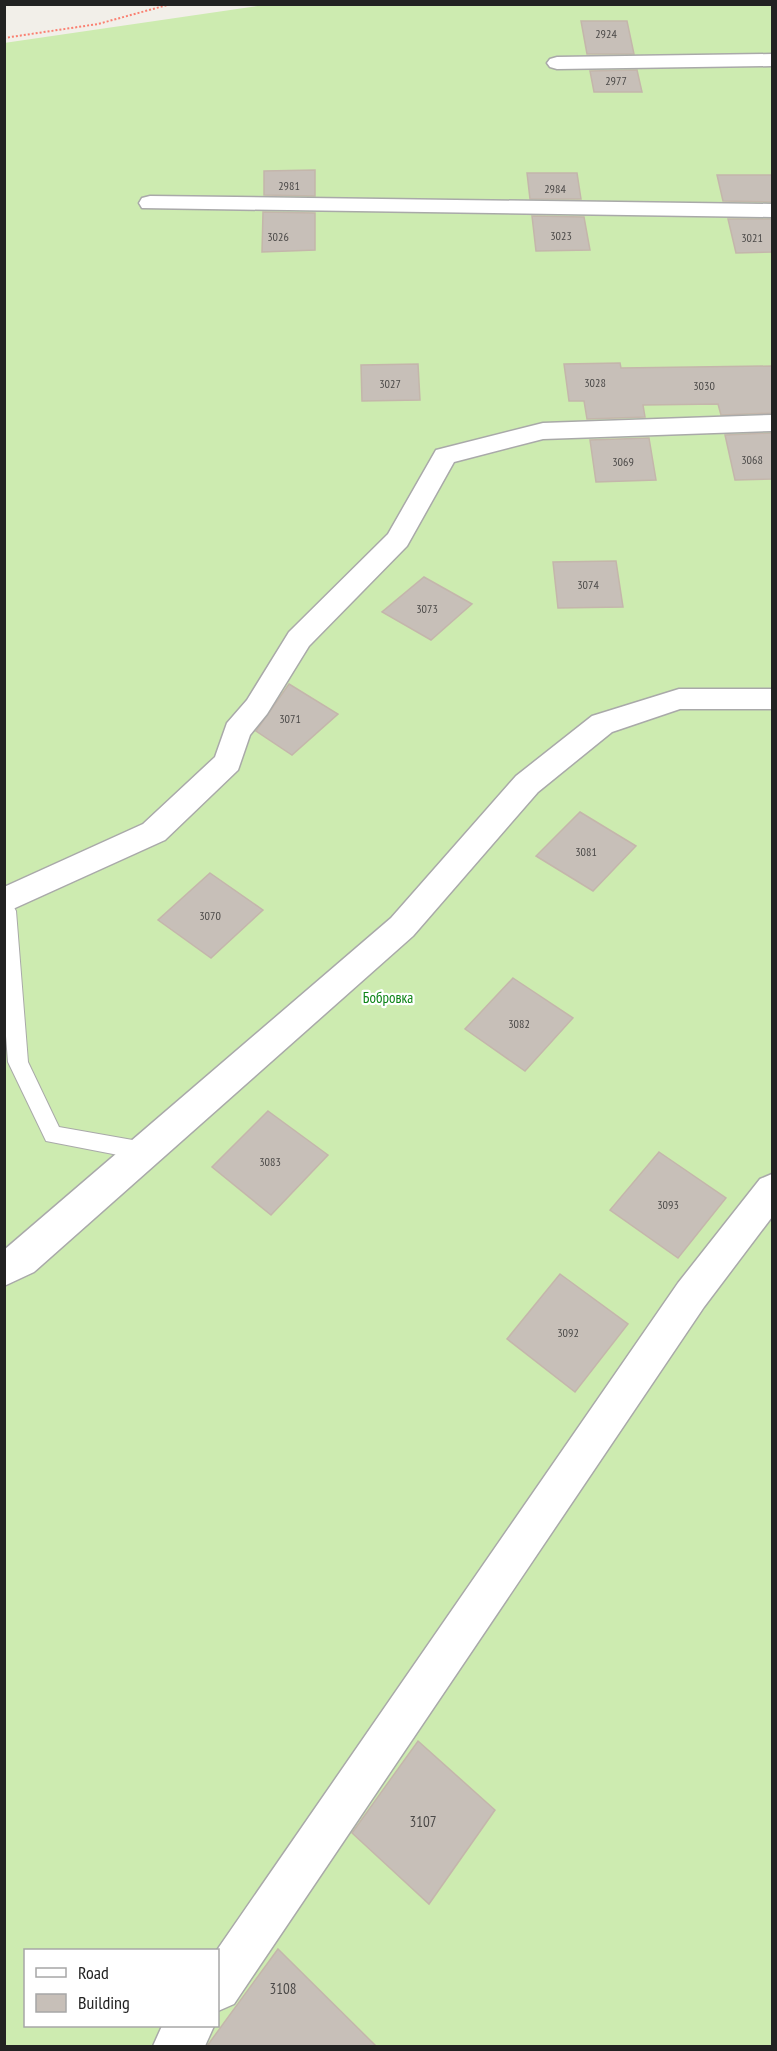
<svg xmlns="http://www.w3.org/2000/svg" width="777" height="2051" viewBox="0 0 777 2051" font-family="'PT Sans Narrow',sans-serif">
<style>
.grass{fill:#cdebb0;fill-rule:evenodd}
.building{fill:#c7bfb8;stroke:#c4b6ab;stroke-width:1.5}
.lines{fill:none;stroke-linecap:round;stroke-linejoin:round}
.lane-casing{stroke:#a9a9a9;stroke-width:2}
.street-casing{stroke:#a9a9a9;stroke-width:3}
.path{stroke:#fa8072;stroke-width:2;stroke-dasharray:2 2;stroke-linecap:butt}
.lane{fill:#fff;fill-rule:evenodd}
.street{fill:#fff;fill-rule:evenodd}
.labels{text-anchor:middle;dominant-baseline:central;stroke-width:4.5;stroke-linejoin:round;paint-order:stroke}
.number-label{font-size:12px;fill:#4b4948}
.park-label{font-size:15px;fill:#0c8416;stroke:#fff}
.near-number-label{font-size:15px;fill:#4b4948}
</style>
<rect width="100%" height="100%" fill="#f2efe9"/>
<path class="grass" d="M271,4L772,5V2046H5L4,43ZM26,1950H218V2026H26Z"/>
<path class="building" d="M581,21H627L634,54H587Z
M637,70L642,92H594L590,71Z
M315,170V196L264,195V171Z
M527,173H577L581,199H530Z
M717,175H772V202L723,201Z
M263,212L315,213V250L262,252Z
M532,216L584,217L590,250L536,251Z
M728,219H772V252L736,253Z
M620,363L621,368L772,366V413L721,415L718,404L643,405L645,417L587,419L584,401H569L564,364Z
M418,364L420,400L362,401L361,365Z
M772,433V479L735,480L725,435Z
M649,438L656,480L596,482L590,440Z
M616,561L623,607L558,608L553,562Z
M424,577L472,604L431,640L382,612Z
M289,684L338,714L292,755L256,731Z
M580,812L636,846L593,891L536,856Z
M210,873L263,910L211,958L158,920Z
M513,978L573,1018L525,1071L465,1029Z
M268,1111L328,1155L271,1215L212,1167Z
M659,1152L726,1198L678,1258L610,1210Z
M560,1274L628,1324L575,1392L507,1339Z
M418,1741L495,1810L429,1904L352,1833Z
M278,1949L376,2046H207Z"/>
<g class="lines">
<g class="lane-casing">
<path id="lane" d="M4,900L11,902L16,911L28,1062L59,1127L144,1142L151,1145L154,1151L151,1157L144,1160L46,1141L8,1062L4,1010Z"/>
</g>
<g class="street-casing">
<path id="street" d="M772,54V66L557,69L550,67L547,63L550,59L557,57Z
M150,196L772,204V217L142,208L139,203L142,198Z
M772,415V431L543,439L454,462L407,546L309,646L267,714L250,735L238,770L165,840L4,913V887L143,824L215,757L227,723L247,700L289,632L388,534L436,450L543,423Z
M679,689H772V709H680L612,732L538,792L413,936L34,1272L4,1286V1250L391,918L516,776L592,716Z
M772,1174V1217L704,1307L234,2004L218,2011L217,1950L678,1283L760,1179Z
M162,2026H214L205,2046H153Z"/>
</g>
<path class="path" d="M4,38L98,24L171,4"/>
<use href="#lane" class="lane"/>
<use href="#street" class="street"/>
</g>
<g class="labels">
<g class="number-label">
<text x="606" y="33">2924</text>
<text x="616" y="80">2977</text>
<text x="289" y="185">2981</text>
<text x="555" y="188">2984</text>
<text x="561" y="235">3023</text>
<text x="278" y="236">3026</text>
<text x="752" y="237">3021</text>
<text x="595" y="382">3028</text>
<text x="390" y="383">3027</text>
<text x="704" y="385">3030</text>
<text x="752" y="459">3068</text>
<text x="623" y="461">3069</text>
<text x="588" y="584">3074</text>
<text x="427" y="608">3073</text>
<text x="290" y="718">3071</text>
<text x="586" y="851">3081</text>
<text x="210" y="915">3070</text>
<text x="519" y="1023">3082</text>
<text x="270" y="1161">3083</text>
<text x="668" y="1204">3093</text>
<text x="568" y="1332">3092</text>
</g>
<g class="park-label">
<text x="388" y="997">Бобровка</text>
</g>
<g class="near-number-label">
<text x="423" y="1821">3107</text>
<text x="283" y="1988">3108</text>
</g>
</g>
<rect width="777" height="2051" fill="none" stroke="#222222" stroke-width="12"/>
<rect x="24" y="1949" width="195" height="78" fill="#ffffff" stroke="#a7a7a7" stroke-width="1.5"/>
<rect x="36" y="1968" width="30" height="9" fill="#ffffff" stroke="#a7a7a7" stroke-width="1.5"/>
<text x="78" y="1979" font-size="18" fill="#222222">Road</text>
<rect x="36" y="1994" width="30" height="18" fill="#c7bfb8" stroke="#a7a7a7" stroke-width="1.5"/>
<text x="78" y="2009" font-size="18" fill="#222222">Building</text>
</svg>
